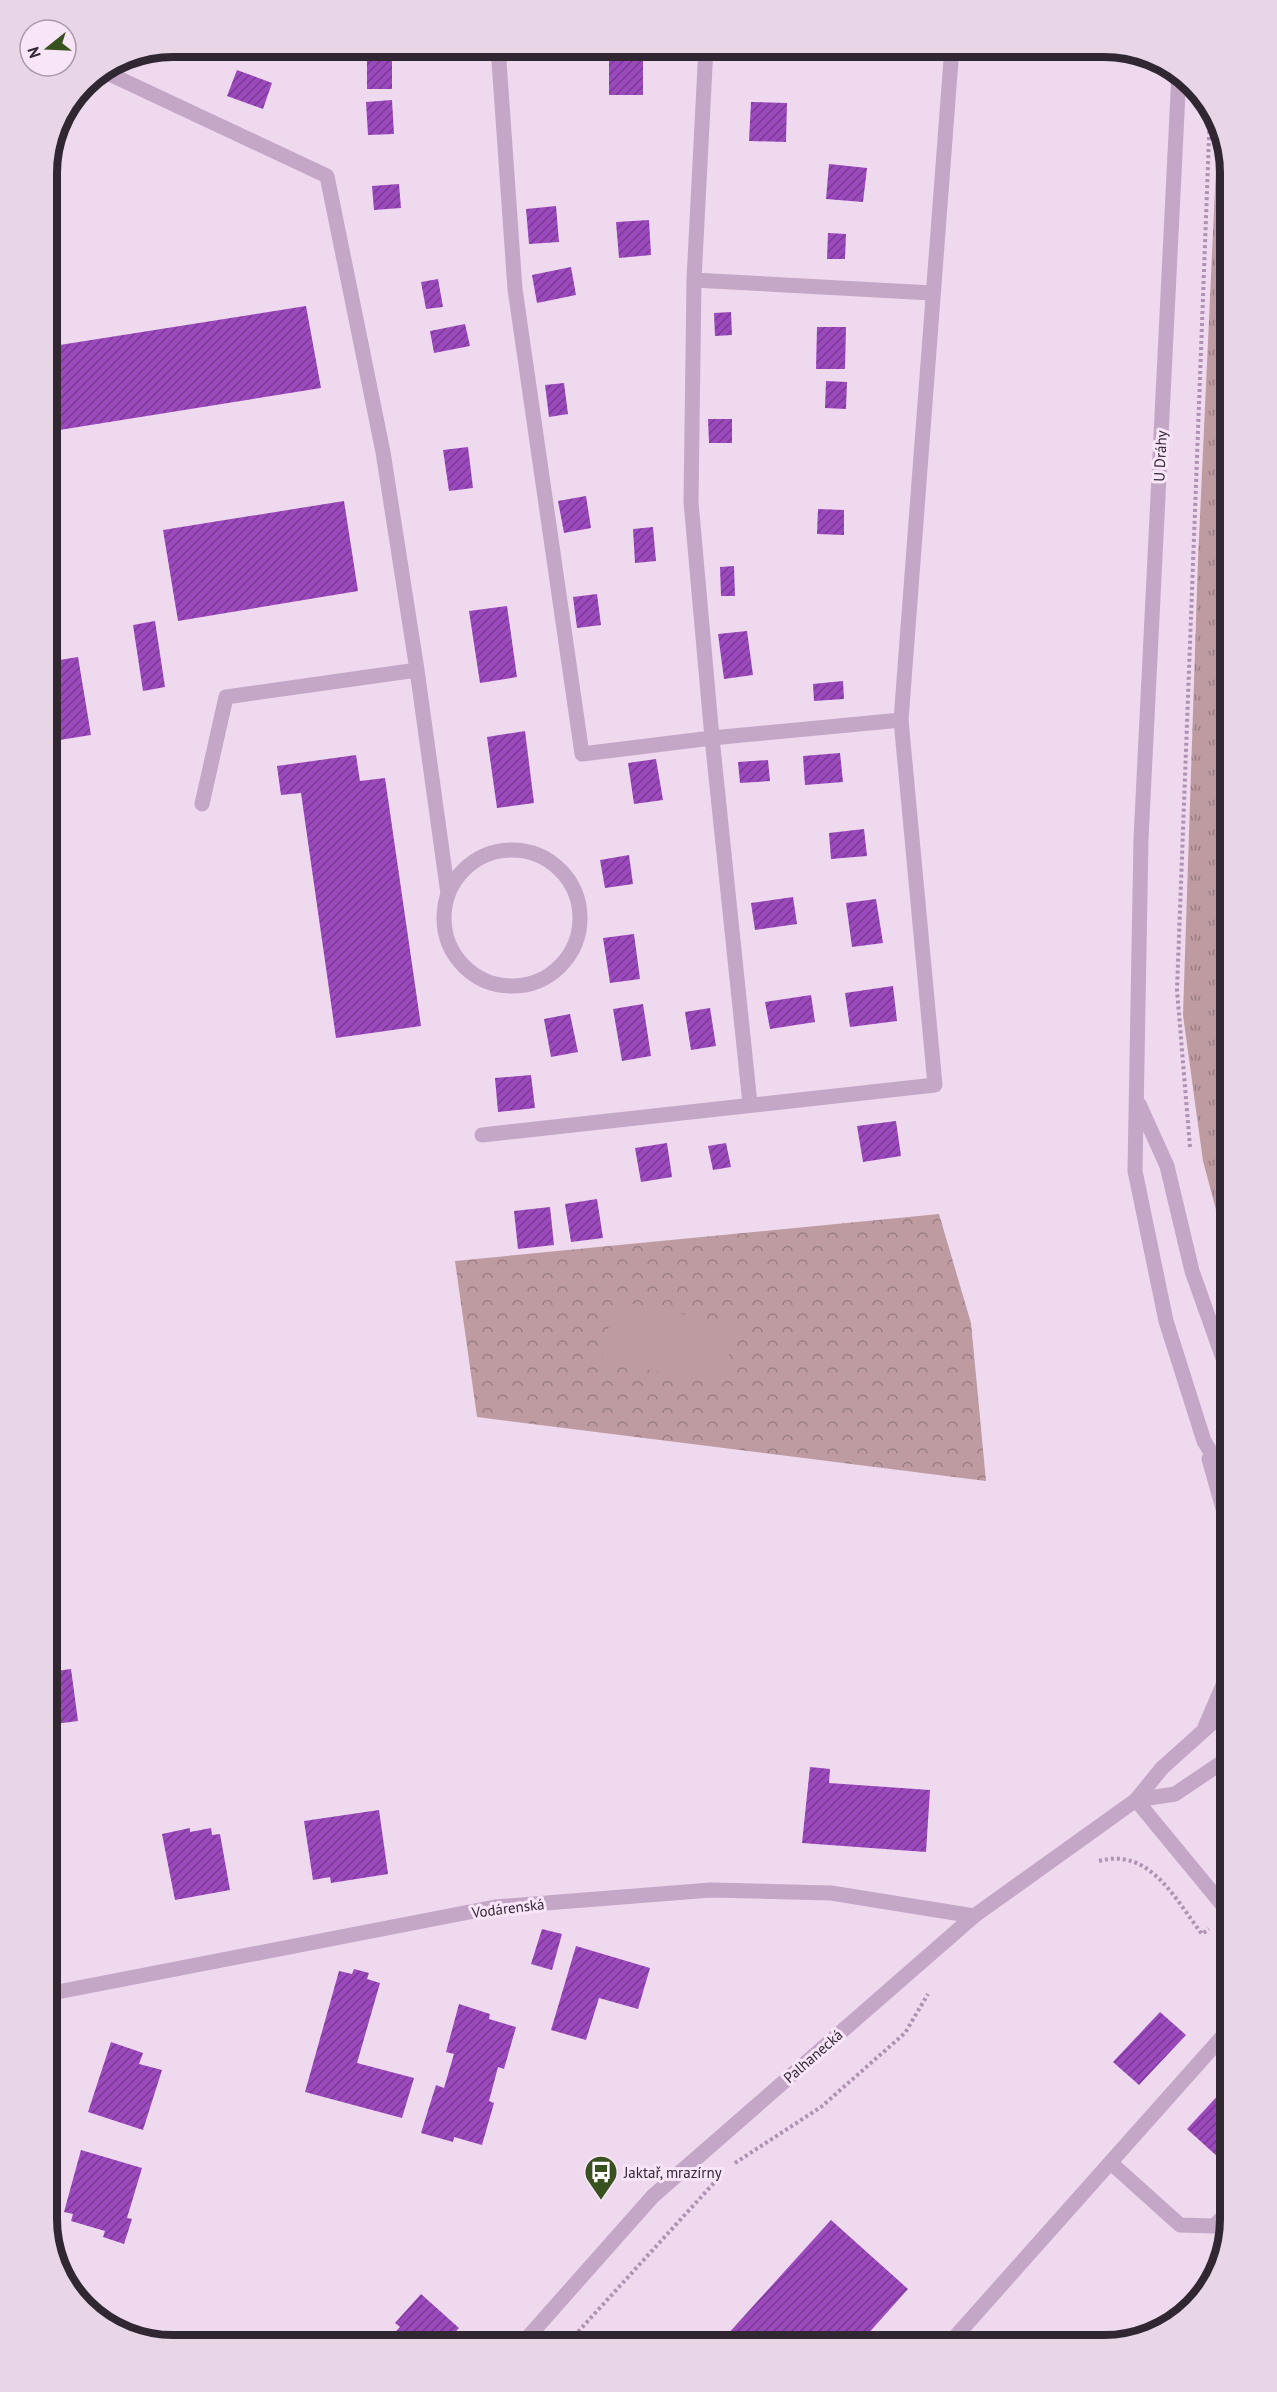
<svg xmlns="http://www.w3.org/2000/svg" width="1277" height="2392" viewBox="0 0 1277 2392" font-family="'PT Sans',sans-serif">
<style>
.grass{fill:url(#grass-tufts)}
.park{fill:url(#park-crowns)}
.pitch{fill:#bd9ba1}
.building{fill:url(#building-hatch)}
.lines{fill:none;stroke-linecap:round;stroke-linejoin:round}
.path{stroke:#af91b2;stroke-width:4;stroke-dasharray:3 3;stroke-linecap:butt}
.minor{stroke:#c4a6c6;stroke-width:15}
.labels{text-anchor:middle;dominant-baseline:central;stroke-width:6;stroke-linejoin:round;paint-order:stroke}
.street-label{font-size:15px;fill:#302733;stroke:#f8e5f7}
.poi-label{font-size:15px;fill:#302733;stroke:#f8e5f7;text-anchor:start}
.rim{fill:none;stroke:#302733;stroke-width:8}
</style>
<defs>
<pattern id="grass-tufts" width="24" height="20" patternUnits="userSpaceOnUse" patternTransform="scale(1.5)"><rect width="24" height="20" fill="#bd9ba1"/><path d="M3 7l-1-3M5 7V3M7 7l1-3M15 17l-1-3M17 17v-4M19 17l1-3" fill="none" stroke="#9a7e84"/></pattern>
<pattern id="park-crowns" width="20" height="18" patternUnits="userSpaceOnUse" patternTransform="scale(1.5)"><rect width="20" height="18" fill="#bd9ba1"/><path d="M2 6a3 3 0 1 1 6 0M12 15a3 3 0 1 1 6 0" fill="none" stroke="#9a7e84"/></pattern>
<pattern id="building-hatch" width="6" height="6" patternUnits="userSpaceOnUse" patternTransform="scale(1.5)"><rect width="6" height="6" fill="#9c49be"/><path d="M-1 1l2-2M0 6l6-6M5 7l2-2" fill="none" stroke="#783a92"/></pattern>
</defs>
<rect width="100%" height="100%" fill="#efd9ef"/>
<path class="grass" d="M1217,145H1225L1230,173V1262L1203,1161L1183,1015L1198,560Z"/>
<path class="park" d="M939,1214L971,1323L986,1481L477,1417L455,1261Z"/>
<path class="pitch" d="M614,1300L735,1325L723,1385L602,1361Z"/>
<path class="building" d="M367,57L392,58V89H367Z
M609,57H643V95H609Z
M237,70L272,83L263,109L227,96Z
M392,100L394,134L368,135L366,102Z
M751,102L787,103L786,142L749,141Z
M829,164L867,168L863,202L826,199Z
M399,184L401,208L374,210L372,186Z
M556,206L559,242L529,244L526,209Z
M649,220L651,255L619,258L616,222Z
M828,233L846,234L845,259H827Z
M571,267L576,295L537,303L532,275Z
M438,279L443,307L426,309L421,282Z
M306,306L321,388L47,432V347Z
M731,312L732,335L715,336L714,313Z
M465,324L470,346L434,353L430,331Z
M817,327H846L845,369H816Z
M826,381L847,382L846,409L825,408Z
M564,383L568,414L549,417L545,385Z
M708,419H732V443H709Z
M468,447L473,488L449,491L443,450Z
M586,496L591,528L564,533L558,501Z
M344,501L358,591L178,621L163,530Z
M818,509L844,510V535L817,534Z
M653,527L656,561L635,563L633,529Z
M734,566L735,596H721L720,567Z
M597,594L601,625L577,628L573,597Z
M507,606L517,677L480,683L469,611Z
M155,621L165,687L143,691L133,625Z
M747,631L753,675L724,679L718,634Z
M78,657L91,735L47,742V662Z
M843,681L844,699L814,701L813,684Z
M525,731L534,803L497,808L487,737Z
M840,753L843,782L805,785L803,756Z
M356,755L360,781L385,778L421,1026L336,1038L301,793L281,795L277,766Z
M656,759L663,800L634,804L628,763Z
M768,760L770,781L740,783L738,762Z
M864,829L867,856L831,859L829,833Z
M629,855L633,884L605,888L600,860Z
M793,897L797,924L755,930L751,903Z
M876,899L883,943L852,947L846,903Z
M634,934L640,979L610,983L603,938Z
M893,986L897,1021L850,1027L845,993Z
M811,995L815,1022L770,1029L765,1002Z
M643,1004L651,1056L622,1061L613,1009Z
M710,1008L716,1046L691,1050L685,1012Z
M570,1014L578,1052L551,1057L544,1019Z
M531,1075L535,1108L498,1112L495,1078Z
M896,1121L901,1156L863,1162L857,1126Z
M667,1143L672,1177L641,1182L635,1148Z
M726,1143L731,1167L713,1170L708,1146Z
M597,1199L603,1238L571,1242L565,1204Z
M550,1207L554,1245L518,1249L514,1211Z
M47,1664L49,1672L71,1669L78,1721L47,1725Z
M810,1767L830,1769L829,1783L930,1790L926,1852L802,1843Z
M379,1810L388,1874L331,1883L330,1877L313,1880L304,1821Z
M190,1828V1832L211,1828L212,1835L220,1834L230,1890L175,1900L162,1834Z
M542,1929L562,1934L552,1970L531,1964Z
M576,1946L650,1968L638,2009L599,1998L586,2040L551,2030Z
M354,1969L369,1973L367,1979L380,1983L357,2063L414,2078L402,2118L305,2092L339,1971L352,1974Z
M459,2004L490,2014L489,2019L516,2027L504,2069L498,2067L489,2101L494,2103L482,2145L454,2137L453,2142L421,2133L436,2085L444,2088L454,2054L446,2052Z
M1160,2012L1186,2035L1139,2085L1113,2062Z
M111,2042L143,2053L139,2064L162,2070L143,2130L88,2112Z
M1222,2091L1227,2096L1230,2092V2168L1187,2129Z
M81,2150L142,2168L127,2218L132,2219L124,2244L103,2237L105,2231L71,2221L73,2214L64,2212Z
M831,2220L908,2289L858,2345H718Z
M421,2294L459,2328L443,2345H383L400,2327L395,2323Z"/>
<g class="lines">
<path class="path" d="M1190,1147L1177,990L1210,111
M1099,1861C1150,1847 1175,1899 1202,1934L1209,1929
M735,2163L821,2107L905,2033L928,1994
M566,2345L723,2173"/>
<path class="minor" d="M498,47L515,289L582,754L712,738L901,720
M706,47L694,280L691,502L712,738L750,1104
M103,71L327,176L383,452L417,670L448,894
M1179,73L1141,839L1135,1171L1166,1321L1204,1441L1230,1484
M694,280L932,293
M202,804L226,697L417,670
M444 918a68 68 0 1 1 136 0a68 68 0 1 1-136 0Z
M1139,1104L1167,1166L1192,1271L1230,1378
M482,1135L935,1085L901,720L952,47
M1209,1459L1224,1512L1230,1528
M1205,1727L1230,1669
M1136,1800L1230,1914
M1136,1800L1175,1794L1230,1757
M47,1994L495,1907L711,1890L831,1893L974,1916
M1111,2163L1180,2225L1214,2226L1230,2210
M521,2345L653,2196L974,1916L1136,1800L1162,1768L1230,1707
M948,2345L1230,2028"/>
</g>
<defs>
<g id="bus-pin" transform="scale(1.725)"><path d="M0 17L-7.5 6A9.5 9.5 0 1 1 7.5 6Z" fill="#37521f" stroke="#f8e5f7"/><path d="M-5-6H5V4H4V6H2V4H-2V6H-4V4H-5ZM-3.5-4V0h7V-4ZM-3.5 1.2v1.5H-2V1.2ZM2 1.2v1.5H3.5V1.2Z" fill="#fff"/></g>
</defs>
<g fill-rule="evenodd">
<use href="#bus-pin" x="601" y="2172"/>
</g>
<g class="labels">
<g class="street-label">
<text transform="translate(1160 456) rotate(-87)">U Dráhy</text>
<text transform="translate(508 1908) rotate(-7)">Vodárenská</text>
<text transform="translate(813 2056) rotate(-41)">Palhanecká</text>
</g>
<g class="poi-label">
<text x="624" y="2172">Jaktař, mrazírny</text>
</g>
</g>
<path d="M0 0H1277V2392H0ZM173 57H1104A116 116 0 0 1 1220 173V2219A116 116 0 0 1 1104 2335H173A116 116 0 0 1 57 2219V173A116 116 0 0 1 173 57Z" fill="#e8d6e7" fill-rule="evenodd"/>
<path class="rim" d="M173 57H1104A116 116 0 0 1 1220 173V2219A116 116 0 0 1 1104 2335H173A116 116 0 0 1 57 2219V173A116 116 0 0 1 173 57Z"/>
<g transform="translate(48 48) rotate(252)"><circle r="28" fill="#f8e5f7" stroke="#a899a9" stroke-width="1.5"/>
<path d="M0-4.5L10 22L0 15L-10 22Z" fill="#37521f"/>
<text y="-9" font-size="16" font-weight="bold" text-anchor="middle" fill="#302733">N</text>
</g>
</svg>
